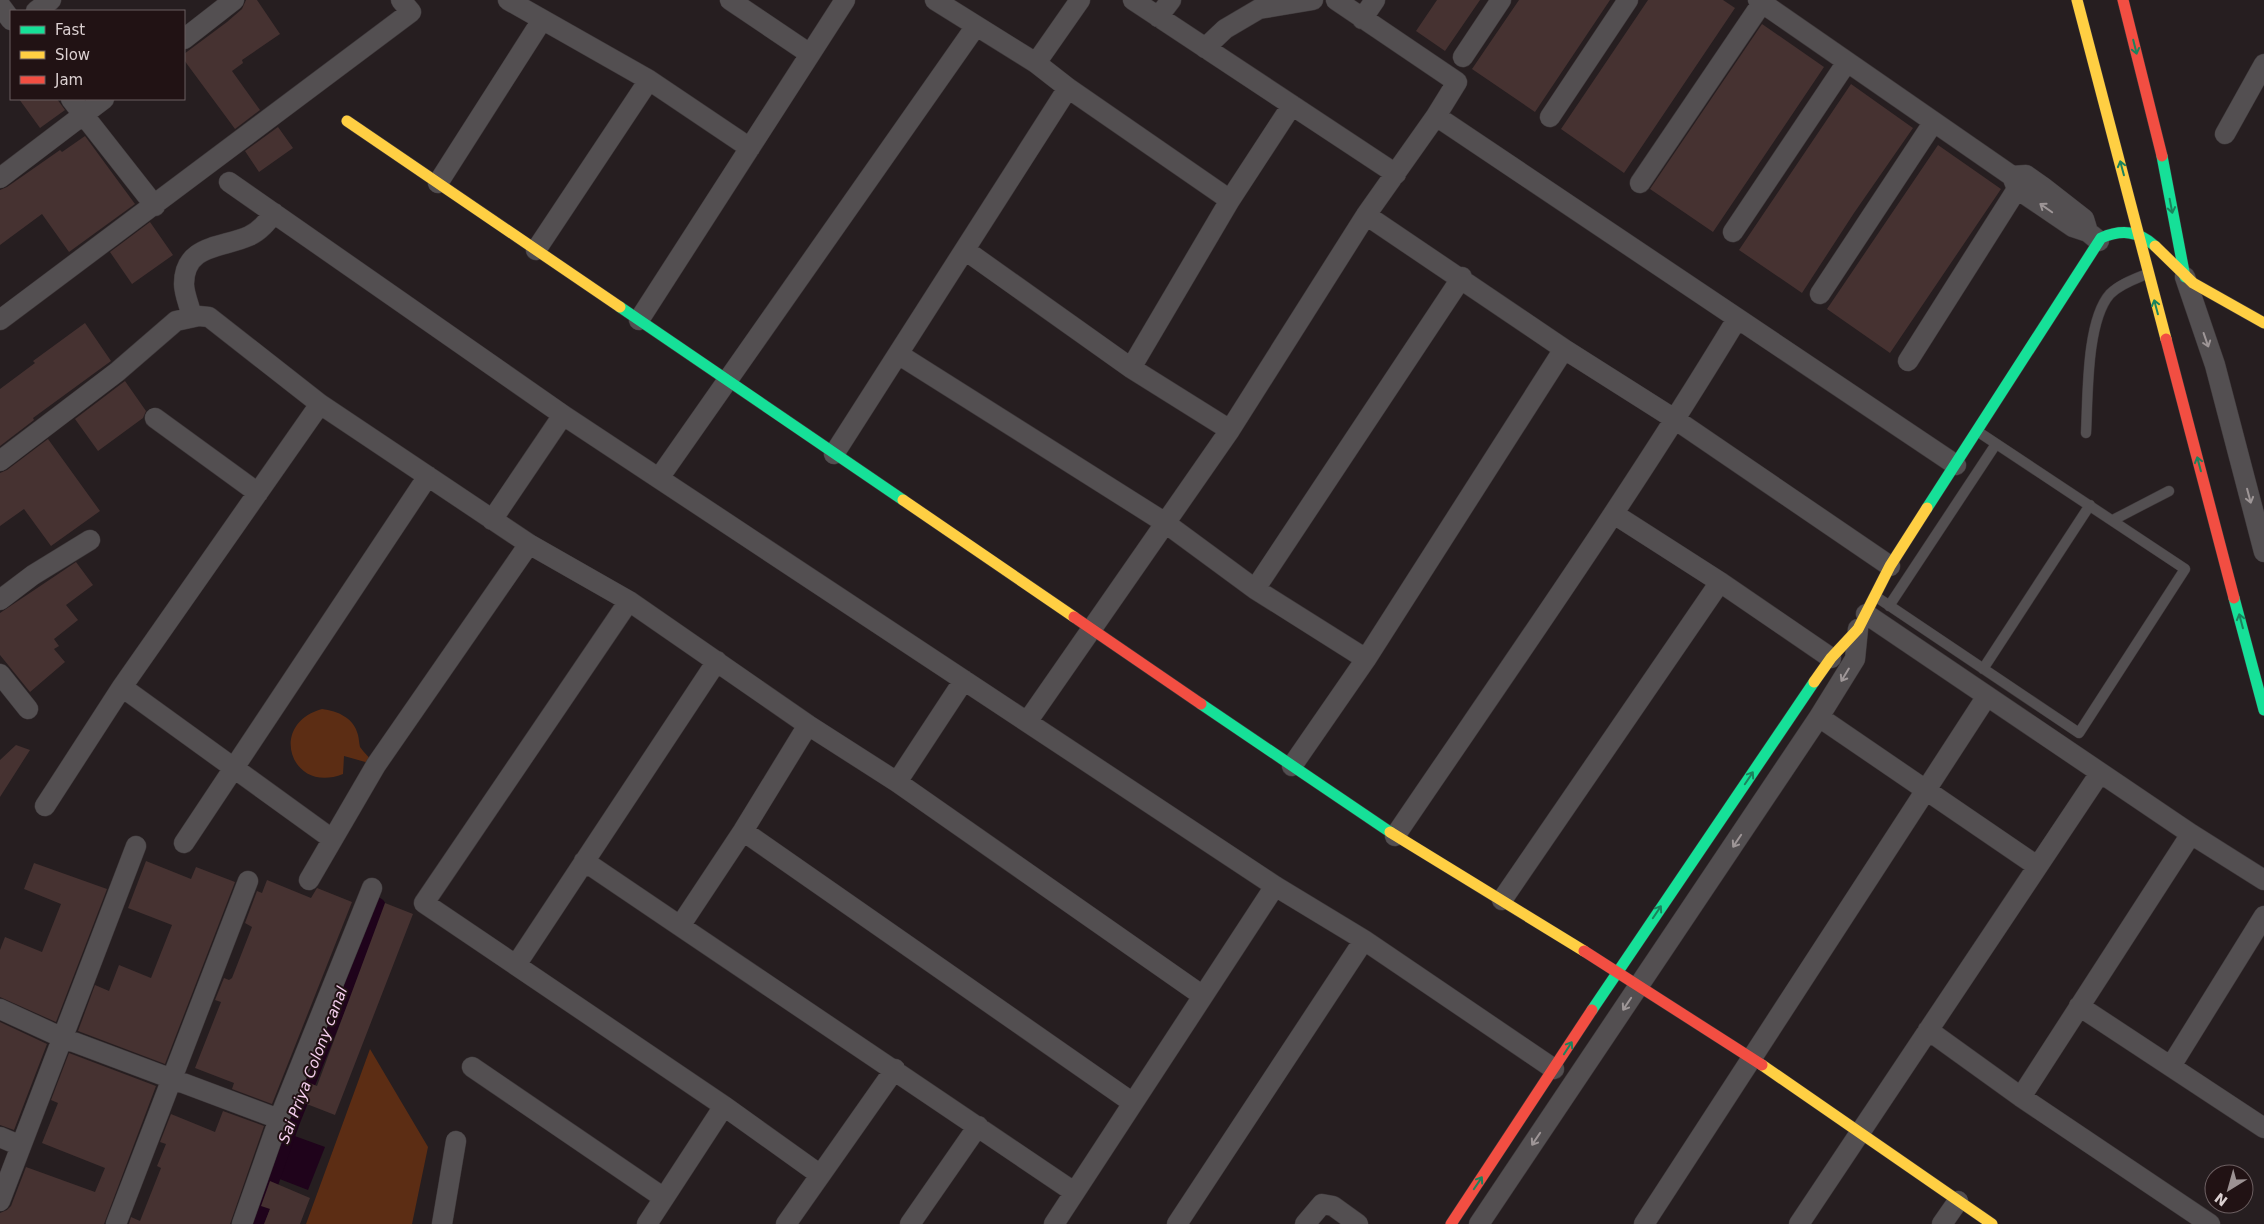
<svg xmlns="http://www.w3.org/2000/svg" width="2264" height="1224" viewBox="0 0 2264 1224" font-family="'DejaVu Sans',sans-serif">
<style>
.green{fill:#5c2d14}
.water{fill:#1f031b}
.lines{fill:none;stroke-linecap:round;stroke-linejoin:round}
.canal{stroke:#1f031b;stroke-width:20}
.building{fill:#463231}
.lane-casing{stroke:#3e383a;stroke-width:11}
.street-casing{stroke:#3e383a;stroke-width:21}
.fast-casing{stroke:#3e383a;stroke-width:12}
.slow-casing{stroke:#3e383a;stroke-width:12}
.jam-casing{stroke:#3e383a;stroke-width:12}
.lane{stroke:#534f51;stroke-width:10}
.street{stroke:#534f51;stroke-width:20}
.fast{stroke:#16e098;stroke-width:11}
.slow{stroke:#ffcf43;stroke-width:11}
.jam{stroke:#f24e42;stroke-width:11}
.oneway{stroke:#1b835d}
.oneway2{stroke:#9e9697}
.labels{text-anchor:middle;dominant-baseline:central;stroke-width:4;stroke-linejoin:round;paint-order:stroke}
.water-label{font-size:15px;font-style:italic;fill:#f7d0f0;stroke:#211214}
</style>
<rect width="100%" height="100%" fill="#261e20"/>
<path class="green" d="M322,709C338,711 354,718 358,735C359,739 359,743 360,747C364,753 371,759 376,765L344,756L343,774C291,795 267,724 322,709Z
M370,1049L428,1147L412,1224H306Z"/>
<path class="water" d="M292,1135L325,1147L308,1190L277,1178Z"/>
<g class="lines">
<path class="canal" d="M254,1224L290,1121L376,907"/>
</g>
<path class="building" d="M246,0H257L280,34L242,60L243,63L232,71L260,110L235,129L184,60V54L227,22L242,9Z
M1437,0H1480L1445,51L1416,31Z
M1519,0H1610L1535,112L1472,69Z
M1648,0H1723L1735,8L1624,173L1561,129Z
M1762,24L1824,67L1713,232L1650,189Z
M1851,84L1913,128L1854,213L1802,293L1739,250Z
M19,99H57L65,110L40,128Z
M278,127L293,148L259,172L245,151Z
M85,136L135,204L69,252L42,214L0,245V190L7,187L60,150L62,152Z
M1938,145L2001,189L1890,353L1827,309Z
M150,222L173,255L132,284L110,252Z
M85,323L111,361L33,418L34,420L0,446V389L35,363L33,361Z
M125,381L146,411L143,418L98,451L75,419Z
M48,439L100,511L51,546L24,509L0,526V473L7,470Z
M76,562L93,585L66,605L78,620L54,639L59,646L54,649L65,662L30,692L0,655V613Z
M16,745L30,750L0,797V760Z
M146,861L191,879L196,867L235,882L165,1064L78,1031L95,985L109,991L119,965L151,978L172,925L128,908Z
M34,863L107,889L56,1022L0,997V950L5,937L42,952L61,904L24,889Z
M267,880L311,898L317,888L352,902L272,1104L232,1089L234,1083L195,1068L221,1002L215,1000L224,978L229,980L232,978L252,927L245,923L257,891L262,893Z
M385,903L413,914L335,1115L299,1101L307,1082L317,1086Z
M0,1022L47,1044L14,1130L0,1125Z
M69,1053L156,1086L104,1224H0V1213L7,1210L11,1206L26,1167L95,1192L105,1168L42,1143L58,1103L51,1100Z
M223,1111L264,1126L230,1224H129L131,1217L140,1221L161,1168L157,1166L166,1144L160,1142L171,1114L215,1132Z
M270,1181L310,1198L300,1224H264L270,1209L261,1206Z"/>
<g class="lines">
<g class="lane-casing">
<path id="lane" d="M2086,433C2088,397 2086,321 2110,294C2120,284 2135,279 2147,274
M2113,520L2169,491
M1875,596L2079,733L2185,569L1977,431
M1889,606L1996,444
M1983,669L2090,505"/>
</g>
<g class="street-casing">
<path id="street" d="M508,0L649,80L750,148
M730,0L810,54
M935,0L1036,63L1068,88L1230,200
M1133,0L1396,174
M1758,0L2012,176
M0,5L11,20
M36,11L51,0
M1158,17L1171,0
M1362,19L1375,0
M184,39L234,0
M1205,48L1225,29L1259,9L1313,0
M1463,57L1501,0
M1036,63L1080,0
M71,99L155,206
M1436,116L1956,465
M1550,117L1628,0
M2225,134L2264,64
M0,178L104,99
M229,182L563,415L1275,886L1364,940L1554,1069
M438,183L542,20
M1640,183L1764,0
M1366,215L1564,349L1676,420L1890,566
M1733,232L1847,62
M2088,232L2084,219L2043,187L2026,175L2012,176L2017,189L2073,227L2088,232L2099,241
M536,250L649,80
M965,250L1131,368L1230,430
M2185,277L2215,365L2264,552
M1820,294L1933,123
M192,317C190,307 184,294 184,284C184,244 223,248 249,236C260,231 267,222 274,213
M0,320L411,12L401,0
M639,320L845,0
M898,354L1164,522L1255,589L1366,659
M1908,361L2017,189
M1131,368L1230,200L1292,105
M155,418L258,493
M834,454L1068,88
M0,461L117,372L176,321L199,316L209,317L320,404L529,544L629,601L808,725L897,782L1203,996
M659,478L976,26
M1614,514L1720,582L1831,658
M492,520L563,415
M1255,589L1462,277
M0,600L33,575L90,540
M629,601L424,903L724,1106L819,1174
M1866,614L2191,834L2264,880
M0,674L28,709
M122,687L332,839
M1819,717L2037,866
M1027,722L1230,430L1366,215L1436,116L1457,82L1336,0
M808,725L743,831L680,926L1074,1192
M1292,766L1366,659L1564,349
M897,782L964,680
M45,806L122,687L320,404
M743,831L1133,1103
M1395,836C1511,665 1630,496 1737,319
M184,843L428,476
M584,861L680,926
M309,880L376,765L529,544
M1502,900L1720,582
M516,965L717,661
M2079,1006L2264,1128
M0,1009L63,1038L279,1119
M1928,1030L2021,1097L2210,1224
M2171,1066L2264,916
M472,1067L664,1198L724,1106
M2021,1097L2191,834
M0,1137L21,1146
M0,1201L136,846
M116,1224L248,881
M242,1224L279,1119L372,888
M442,1224L456,1141
M647,1224L664,1198
M786,1224L895,1069
M910,1224L978,1126
M1054,1224L1275,886
M1177,1224L1364,940
M1305,1224L1322,1204L1333,1206L1358,1224
M1479,1224L1819,717L1855,659L1858,629
M1644,1224L1987,696
M1799,1224L2100,773
M1942,1224L1958,1201"/>
</g>
<g class="fast-casing">
<path id="fast" d="M2162,156L2185,277
M620,307L903,500
M1927,508L2101,238C2122,229 2138,231 2155,246
M2234,598L2264,710
M1201,704L1390,832
M1592,1010L1814,682"/>
</g>
<g class="slow-casing">
<path id="slow" d="M2077,0L2166,339
M347,121L620,307
M2155,246L2193,283L2264,323
M903,500L1074,617
M1814,682L1831,658L1858,629L1890,566L1927,508
M1390,832L1584,951
M1762,1065L1992,1224"/>
</g>
<g class="jam-casing">
<path id="jam" d="M2123,0L2162,156
M2166,339L2234,598
M1074,617L1201,704
M1584,951L1762,1065
M1451,1224L1592,1010"/>
</g>
<use href="#lane" class="lane"/>
<use href="#street" class="street"/>
<use href="#fast" class="fast"/>
<use href="#slow" class="slow"/>
<use href="#jam" class="jam"/>
</g>
<defs><path id="oneway-shaft" d="M-6 0H5M1.5-3L5.5 0L1.5 3" fill="none" stroke-width="1.6" stroke-linecap="round" stroke-linejoin="round" transform="scale(1.25)"/></defs>
<g class="oneway">
<use href="#oneway-shaft" transform="translate(2135 47) rotate(76)"/>
<use href="#oneway-shaft" transform="translate(2122 168) rotate(-105)"/>
<use href="#oneway-shaft" transform="translate(2171 206) rotate(79)"/>
<use href="#oneway-shaft" transform="translate(2156 307) rotate(-105)"/>
<use href="#oneway-shaft" transform="translate(2199 464) rotate(-105)"/>
<use href="#oneway-shaft" transform="translate(2241 621) rotate(-105)"/>
<use href="#oneway-shaft" transform="translate(1749 778) rotate(-56)"/>
<use href="#oneway-shaft" transform="translate(1657 912) rotate(-56)"/>
<use href="#oneway-shaft" transform="translate(1568 1048) rotate(-57)"/>
<use href="#oneway-shaft" transform="translate(1478 1183) rotate(-56)"/>
</g>
<g class="oneway2">
<use href="#oneway-shaft" transform="translate(2046 208) rotate(-145)"/>
<use href="#oneway-shaft" transform="translate(2206 340) rotate(71)"/>
<use href="#oneway-shaft" transform="translate(2249 496) rotate(75)"/>
<use href="#oneway-shaft" transform="translate(1845 675) rotate(121)"/>
<use href="#oneway-shaft" transform="translate(1737 841) rotate(124)"/>
<use href="#oneway-shaft" transform="translate(1627 1004) rotate(124)"/>
<use href="#oneway-shaft" transform="translate(1536 1139) rotate(124)"/>
</g>
<g class="labels">
<g class="water-label">
<text transform="translate(313 1065) rotate(-69)">Sai Priya Colony canal</text>
</g>
</g>
<rect x="10" y="10" width="175" height="90" fill="#211214" stroke="#6b5e60"/>
<rect x="20" y="26" width="25" height="8" fill="#16e098" stroke="#6b5e60"/>
<text x="55" y="35" font-size="15" fill="#dbd0d1">Fast</text>
<rect x="20" y="51" width="25" height="8" fill="#ffcf43" stroke="#6b5e60"/>
<text x="55" y="60" font-size="15" fill="#dbd0d1">Slow</text>
<rect x="20" y="76" width="25" height="8" fill="#f24e42" stroke="#6b5e60"/>
<text x="55" y="85" font-size="15" fill="#dbd0d1">Jam</text>
<g transform="translate(2229 1189) rotate(217)"><circle r="24" fill="#211214" stroke="#6b5e60"/>
<path d="M0-4L9 19L0 12L-9 19Z" fill="#9c9293"/>
<text y="-8" font-size="14" font-weight="bold" text-anchor="middle" fill="#dbd0d1">N</text>
</g>
</svg>
